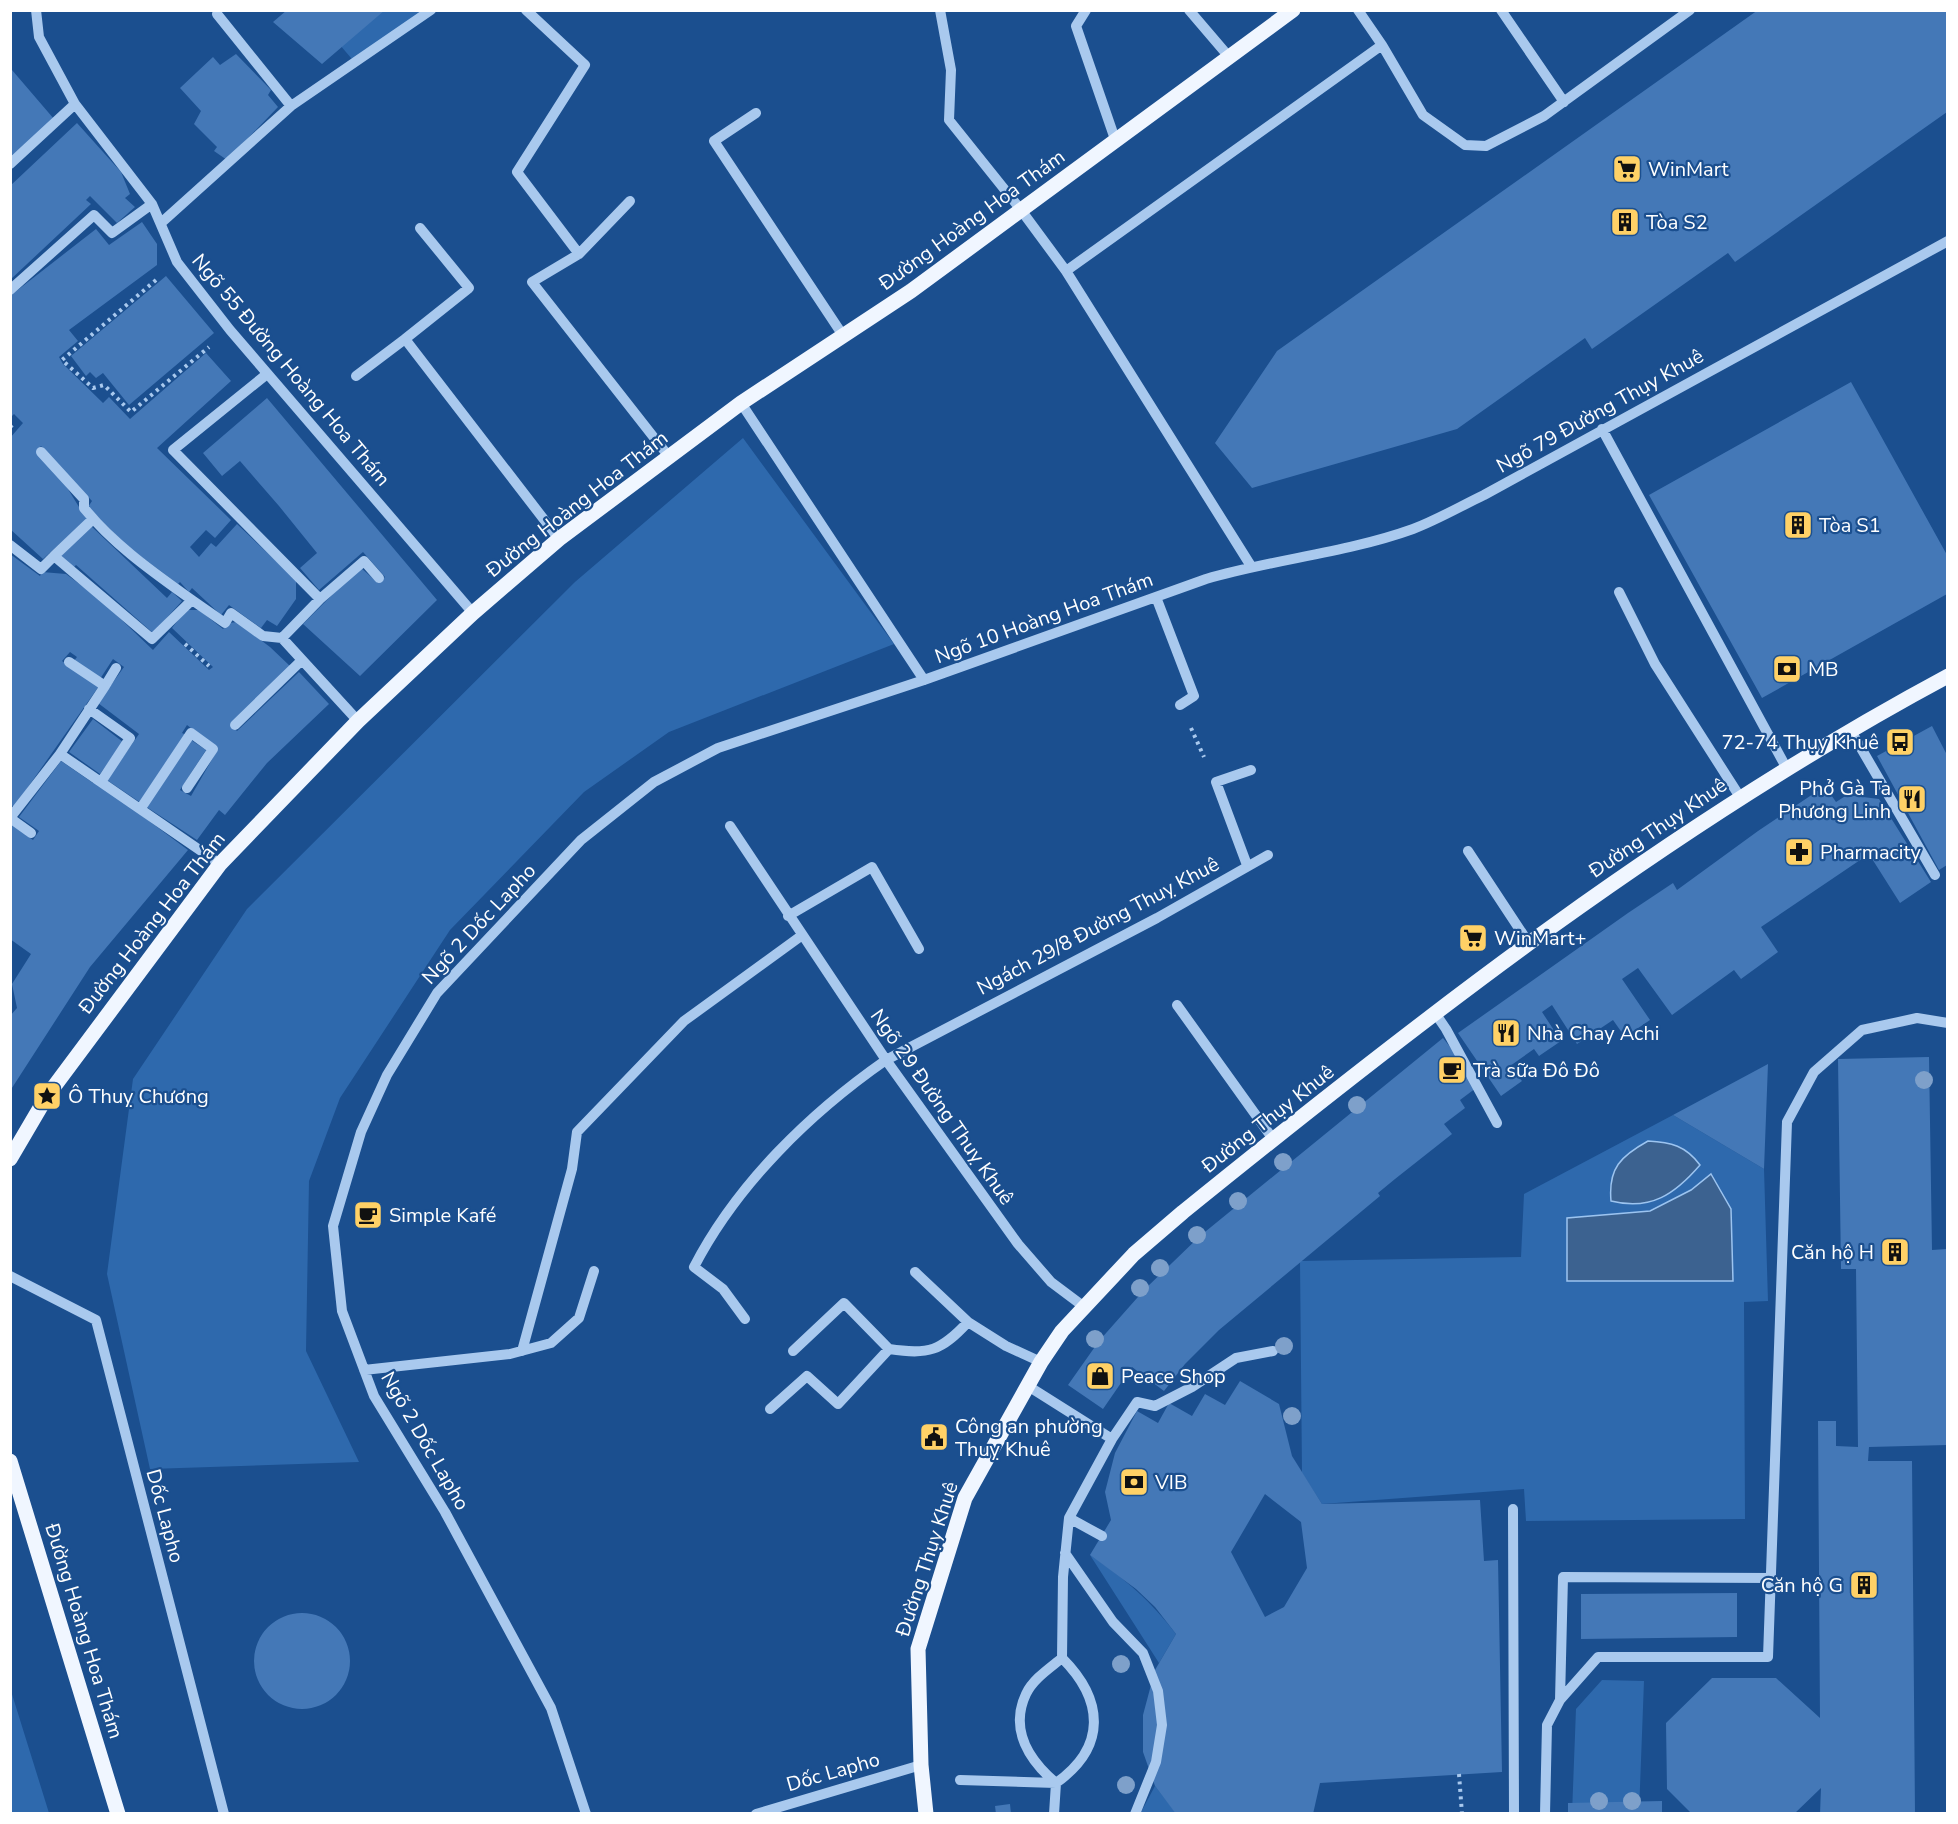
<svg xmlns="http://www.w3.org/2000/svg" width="1958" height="1824" viewBox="0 0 1958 1824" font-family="'Nunito Sans',sans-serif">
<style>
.green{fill:#2e69ad}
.water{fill:#3c6290;stroke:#9cc4f0;stroke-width:1.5}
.building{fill:#4478b7;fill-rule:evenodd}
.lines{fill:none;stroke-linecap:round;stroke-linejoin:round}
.path{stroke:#a9c9ee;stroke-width:4;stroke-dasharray:3 4.5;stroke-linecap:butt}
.minor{stroke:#a9c9ee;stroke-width:10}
.major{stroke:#f0f6ff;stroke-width:15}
.tree{fill:#7ea0ca}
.labels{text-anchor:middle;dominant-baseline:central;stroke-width:4.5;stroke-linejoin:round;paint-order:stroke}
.poi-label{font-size:20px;fill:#fff;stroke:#1b4f8f;text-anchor:start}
.street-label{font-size:20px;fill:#fff;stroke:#1b4f8f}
</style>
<rect width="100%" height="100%" fill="#1b4f8f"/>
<path class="green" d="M311,11H431L357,65Z
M743,438L894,644L669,732L584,792L450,930L340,1098L309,1181L306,1351L359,1462L150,1469L107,1274L133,1079L247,909L575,582Z
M1673,1115L1764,1169L1768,1301L1744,1302L1745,1519L1526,1521L1524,1489L1322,1504L1302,1473L1300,1261L1521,1257L1524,1194Z
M1090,1555C1124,1578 1151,1601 1176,1634L1159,1663Z
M1602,1680L1644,1681L1639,1813L1572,1814L1576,1709Z
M10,1691H11L49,1813H11Z
M1155,1786L1176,1813L1140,1814Z"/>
<path class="water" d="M1648,1141C1671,1142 1686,1146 1700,1165C1675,1194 1651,1211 1611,1201C1608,1168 1621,1156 1648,1141Z
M1711,1174L1731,1209L1733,1281H1567V1218L1650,1211L1691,1190Z"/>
<path class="building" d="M287,10H385L322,64L273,22Z
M1758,10H1947V112L1735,262L1728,253L1592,349L1585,338L1457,429L1252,488L1215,443L1277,351Z
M236,54L271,90L268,95L278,107L227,160L214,151L217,147L194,124L201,111L180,88L213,57L220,65Z
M12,70L54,119L10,157V72Z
M77,123L121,172L130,194L125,198L135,207L117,223L90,196L86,200L91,204L10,280V186Z
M142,222L157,244V265L69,330L78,341L59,357L63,364L103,403L109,397L130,419L206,353L231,381L157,448L231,520L215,538L206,530L190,547L199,557L211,543L216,547L237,524L296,580V599L277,626L267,620L261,628L229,605L221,615L192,588L189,592L180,582L178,584L127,546L88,507L92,501L41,446L36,452L60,476L79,507L88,518L43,559L10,529V438L23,423L14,414L10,418V296L96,229L109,245Z
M166,276L214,333L129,405L103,373L96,378L90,372L86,376L71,356Z
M1851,382L1947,555V594L1762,698L1649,495Z
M267,398L437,600L360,676L303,624L360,567L378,583L385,577L363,552L319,590L300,568L317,553L279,506L240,461L222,476L203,453Z
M90,525L167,598L172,592L182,601L153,633L76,565L73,568L61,556Z
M10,554L40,576L42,572L66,574L101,600L153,650L169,632L209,670L213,667L172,628L186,610H199L223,629L229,623L237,622L270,647L291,667L230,724L237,731L299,672L329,704L267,763L225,815L219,810L197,840L145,806L191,740L206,750L180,790L191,796L218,749L187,725L182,733L186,735L141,803L107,780L139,734L98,703L124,667L113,659L100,679L73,662L77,657L70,652L62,661L99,686L14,807L10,804Z
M93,719L123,742L100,774L69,752Z
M1932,726L1947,755V865L1939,870L1877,756Z
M61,761L93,783L94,780L188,850L90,967L10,1091V1016L17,1008L12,984L31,954L10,939V823L33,840L39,831L19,817Z
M1825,786L1836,802L1847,795L1879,799L1931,882L1900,903L1869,854L1761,927L1778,952L1741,979L1734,970L1672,1015L1638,968L1622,979L1650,1020L1625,1037L1613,1020L1577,1044L1552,1005L1542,1012L1561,1041L1539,1056L1534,1049L1510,1066L1522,1081L1501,1096L1458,1033L1628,913L1673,883L1677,890L1758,831Z
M1443,1038L1480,1085L1460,1100L1465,1108L1444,1124L1452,1134L1395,1179L1378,1193L1380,1196L1219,1330L1185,1364L1164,1391L1132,1367L1103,1409L1068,1385L1099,1341L1145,1289L1200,1236Z
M1929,1057L1932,1250L1947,1249V1445L1869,1447L1868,1461H1912L1915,1814H1820L1821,1788L1794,1814H1692L1667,1789L1666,1723L1712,1678H1776L1820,1718L1818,1421H1836V1446L1858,1447L1856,1269H1841L1838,1059Z
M1768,1064L1764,1169L1673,1115Z
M1240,1381L1279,1404L1292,1456L1322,1504L1480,1500L1484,1561L1498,1560L1502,1772L1320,1783L1313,1814H1176L1155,1786L1143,1752V1715L1155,1670L1176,1634L1155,1607L1136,1589L1090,1555L1111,1520L1105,1492L1115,1453L1137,1411L1158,1423L1169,1403L1192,1416L1205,1394L1225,1405ZM1265,1494L1301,1522L1307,1568L1284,1607L1265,1617L1231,1552Z
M1737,1593V1637L1581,1639V1594Z
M254 1661a48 48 0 1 1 96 0a48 48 0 1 1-96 0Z
M1662,1801V1814H1568V1803Z
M1010,1804L1011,1814H996L995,1806Z"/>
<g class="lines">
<path class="path" d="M156,280L62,360L93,388L104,385L131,412L209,347
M10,427L15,423
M185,644L209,666
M1191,728L1204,757
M1459,1774L1462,1814"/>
<path class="minor" d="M36,10L39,37L75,104L152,204L177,262L230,330L473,613
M526,10L585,65L517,172L579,254L532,282L670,458
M940,10L951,70L949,120L1021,210L1066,271L1251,566
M1086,10L1076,26L1116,142
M1189,10L1230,58
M1501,10L1564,102
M217,14L291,106
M1382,45L1423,115L1465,145L1486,146L1544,116L1690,10
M756,113L714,141L844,337
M10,164L75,104
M161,223L291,106L431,10
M420,228L469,288L405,339L559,539
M579,254L630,201
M1066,271L1382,45L1358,10
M10,290L94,215L112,233L152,204
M267,374L173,450L320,599L282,638
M356,376L405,339
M741,403L924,680
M1602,429L1787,769
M41,452L84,499V508C114,545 153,572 192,600
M10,545L41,569L54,556L152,639L192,600L225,623L231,613L263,636L282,638L358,721
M54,556L93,519
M1619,592L1655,664L1740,797
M1156,597L1194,696L1180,705
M320,599L364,561L379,578
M105,686L116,668
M89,709L130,738L101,782
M235,725L302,660
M1851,731L1935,875
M60,754L105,686L69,662
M141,808L191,733L213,749L187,788
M730,826L886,1060L1018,1244L1051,1282L1083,1306
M31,833L10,818L60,754L220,864
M1468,851L1528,942
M1247,865L1216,782L1251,770
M788,916L872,867L919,949
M1177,1005L1273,1139
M1435,1013L1446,1029L1497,1123
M915,1272L968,1322L1006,1346L1041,1362
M10,1276L96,1320L224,1814
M745,1319L723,1289L694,1267C737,1184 810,1113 886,1060L1157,918L1268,855
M522,1351L572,1169L577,1132L684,1021L801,936
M793,1351L844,1303L889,1349
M364,1370L510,1354L551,1343L579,1318L594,1271
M1028,1386L1112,1439
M770,1409L807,1376L838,1404L889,1349C929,1355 941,1351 968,1322
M1513,1509L1514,1814
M1069,1518L1102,1536
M1065,1553L1113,1622L1143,1653L1158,1691L1162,1725L1156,1762L1135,1814
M1062,1658C1050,1668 1033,1679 1026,1694C1009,1730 1030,1761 1056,1783C1107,1747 1104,1700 1062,1658L1063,1577L1069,1518L1112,1439L1137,1402L1155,1406L1192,1387L1236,1358L1273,1351
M1560,1700L1563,1577L1771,1578
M960,1780L1056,1783L1054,1814
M586,1814L551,1708L445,1512L374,1396L342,1311L333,1226L361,1132L387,1075L437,993L581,840L654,782L718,748L924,680L1206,579C1274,559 1346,553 1413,529C1437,520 1461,506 1484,495L1948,241
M756,1814L921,1765
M1545,1814L1547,1725L1560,1700L1598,1657H1768L1787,1122L1814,1072L1862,1030L1917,1018L1948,1023"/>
<path class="major" d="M10,1159L47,1096L220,864L358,721L473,613L559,539L741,403L911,291L1293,10
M10,1461L118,1814
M926,1814L921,1765L918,1649L965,1498L1041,1362L1062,1331L1134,1254L1183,1212C1425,1016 1672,824 1948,676"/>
</g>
<g class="tree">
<circle cx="1924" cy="1080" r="9"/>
<circle cx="1357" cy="1105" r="9"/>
<circle cx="1283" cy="1162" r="9"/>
<circle cx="1238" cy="1201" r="9"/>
<circle cx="1197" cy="1235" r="9"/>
<circle cx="1160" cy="1268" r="9"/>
<circle cx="1140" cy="1288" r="9"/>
<circle cx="1095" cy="1339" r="9"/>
<circle cx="1284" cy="1346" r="9"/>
<circle cx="1292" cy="1416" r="9"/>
<circle cx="1121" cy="1664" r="9"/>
<circle cx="1126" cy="1785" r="9"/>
<circle cx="1599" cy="1801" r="9"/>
<circle cx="1632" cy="1801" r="9"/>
</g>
<defs>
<g id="supermarket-square" transform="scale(1.5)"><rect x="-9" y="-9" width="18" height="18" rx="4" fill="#ffd166" stroke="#1b4f8f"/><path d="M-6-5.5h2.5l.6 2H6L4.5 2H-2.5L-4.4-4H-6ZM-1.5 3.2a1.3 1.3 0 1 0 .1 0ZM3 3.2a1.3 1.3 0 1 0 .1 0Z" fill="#111"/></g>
<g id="building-square" transform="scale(1.5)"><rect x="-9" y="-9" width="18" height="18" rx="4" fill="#ffd166" stroke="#1b4f8f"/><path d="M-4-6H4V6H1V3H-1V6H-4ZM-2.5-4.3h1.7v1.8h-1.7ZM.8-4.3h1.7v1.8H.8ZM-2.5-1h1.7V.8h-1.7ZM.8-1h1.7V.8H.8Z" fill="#111"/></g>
<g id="bank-square" transform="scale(1.5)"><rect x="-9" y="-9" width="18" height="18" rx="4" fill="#ffd166" stroke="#1b4f8f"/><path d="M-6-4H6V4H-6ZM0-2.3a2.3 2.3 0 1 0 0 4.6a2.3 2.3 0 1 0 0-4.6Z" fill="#111"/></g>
<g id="bus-square" transform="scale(1.5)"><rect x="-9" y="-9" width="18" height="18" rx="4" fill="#ffd166" stroke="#1b4f8f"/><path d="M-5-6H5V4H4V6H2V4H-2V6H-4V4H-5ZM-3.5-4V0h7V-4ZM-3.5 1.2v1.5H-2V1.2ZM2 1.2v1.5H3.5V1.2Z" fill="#111"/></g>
<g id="restaurant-square" transform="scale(1.5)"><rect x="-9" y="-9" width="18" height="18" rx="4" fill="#ffd166" stroke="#1b4f8f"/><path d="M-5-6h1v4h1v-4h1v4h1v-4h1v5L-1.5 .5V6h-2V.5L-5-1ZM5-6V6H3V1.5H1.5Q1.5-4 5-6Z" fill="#111"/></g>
<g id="pharmacy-square" transform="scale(1.5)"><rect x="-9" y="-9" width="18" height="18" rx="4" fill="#ffd166" stroke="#1b4f8f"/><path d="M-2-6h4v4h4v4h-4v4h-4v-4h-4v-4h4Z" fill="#111"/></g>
<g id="cafe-square" transform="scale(1.5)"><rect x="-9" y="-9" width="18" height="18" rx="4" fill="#ffd166" stroke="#1b4f8f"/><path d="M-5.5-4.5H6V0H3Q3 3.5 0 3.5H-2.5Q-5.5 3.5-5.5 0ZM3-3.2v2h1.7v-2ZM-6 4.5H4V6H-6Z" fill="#111"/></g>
<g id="sight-square" transform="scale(1.5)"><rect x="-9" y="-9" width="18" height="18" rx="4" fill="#ffd166" stroke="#1b4f8f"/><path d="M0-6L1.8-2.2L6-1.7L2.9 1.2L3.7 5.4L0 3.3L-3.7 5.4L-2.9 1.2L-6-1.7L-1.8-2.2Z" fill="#111"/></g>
<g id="shop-square" transform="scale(1.5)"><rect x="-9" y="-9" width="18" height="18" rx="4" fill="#ffd166" stroke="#1b4f8f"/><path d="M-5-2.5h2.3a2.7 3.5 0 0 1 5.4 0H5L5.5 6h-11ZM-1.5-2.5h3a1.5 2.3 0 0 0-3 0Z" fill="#111"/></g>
<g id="civic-square" transform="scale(1.5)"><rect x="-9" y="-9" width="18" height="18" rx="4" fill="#ffd166" stroke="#1b4f8f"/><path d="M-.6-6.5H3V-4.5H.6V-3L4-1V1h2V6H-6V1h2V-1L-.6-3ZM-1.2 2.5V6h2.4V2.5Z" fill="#111"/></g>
</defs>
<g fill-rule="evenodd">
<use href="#supermarket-square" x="1627" y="169"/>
<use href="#building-square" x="1625" y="222"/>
<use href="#building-square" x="1798" y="525"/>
<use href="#bank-square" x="1787" y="669"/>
<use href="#bus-square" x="1900" y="742"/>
<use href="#restaurant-square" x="1912" y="799"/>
<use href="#pharmacy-square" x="1799" y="852"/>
<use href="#supermarket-square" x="1473" y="938"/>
<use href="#restaurant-square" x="1506" y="1033"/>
<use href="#cafe-square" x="1452" y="1070"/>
<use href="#sight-square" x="47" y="1096"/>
<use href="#cafe-square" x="368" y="1215"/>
<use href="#building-square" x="1895" y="1252"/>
<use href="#shop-square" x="1100" y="1376"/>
<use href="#civic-square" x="934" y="1437"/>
<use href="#bank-square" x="1134" y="1482"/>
<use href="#building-square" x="1864" y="1585"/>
</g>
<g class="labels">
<g class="poi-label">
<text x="1648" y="169">WinMart</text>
<text x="1646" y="222">Tòa S2</text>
<text x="1819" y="525">Tòa S1</text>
<text x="1808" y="669">MB</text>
<text x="1879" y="742" text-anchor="end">72-74 Thụy Khuê</text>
<text x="1891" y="788" text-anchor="end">Phở Gà Ta<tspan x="1891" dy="23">Phương Linh</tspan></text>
<text x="1820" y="852">Pharmacity</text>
<text x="1494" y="938">WinMart+</text>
<text x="1527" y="1033">Nhà Chay Achi</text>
<text x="1473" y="1070">Trà sữa Đô Đô</text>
<text x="68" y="1096">Ô Thuỵ Chương</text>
<text x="389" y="1215">Simple Kafé</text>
<text x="1874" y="1252" text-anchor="end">Căn hộ H</text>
<text x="1121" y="1376">Peace Shop</text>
<text x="955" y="1426">Công an phường<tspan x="955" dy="23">Thuỵ Khuê</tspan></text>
<text x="1155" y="1482">VIB</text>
<text x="1843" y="1585" text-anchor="end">Căn hộ G</text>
</g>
<g class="street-label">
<text transform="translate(972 220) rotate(-36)">Đường Hoàng Hoa Thám</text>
<text transform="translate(291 370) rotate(50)">Ngõ 55 Đường Hoàng Hoa Thám</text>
<text transform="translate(1600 411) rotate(-29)">Ngõ 79 Đường Thụy Khuê</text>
<text transform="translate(577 504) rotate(-38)">Đường Hoàng Hoa Thám</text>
<text transform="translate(1044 618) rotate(-20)">Ngõ 10 Hoàng Hoa Thám</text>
<text transform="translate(1658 828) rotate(-34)">Đường Thụy Khuê</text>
<text transform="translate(152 923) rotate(-52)">Đường Hoàng Hoa Thám</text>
<text transform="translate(479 924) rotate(-47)">Ngõ 2 Dốc Lapho</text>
<text transform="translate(1098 926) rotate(-28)">Ngách 29/8 Đường Thuỵ Khuê</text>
<text transform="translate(942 1107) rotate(55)">Ngõ 29 Đường Thuỵ Khuê</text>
<text transform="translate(1268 1119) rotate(-38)">Đường Thụy Khuê</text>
<text transform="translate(425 1441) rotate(60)">Ngõ 2 Dốc Lapho</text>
<text transform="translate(165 1516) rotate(75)">Dốc Lapho</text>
<text transform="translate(927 1559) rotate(-72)">Đường Thụy Khuê</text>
<text transform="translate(84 1631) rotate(73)">Đường Hoàng Hoa Thám</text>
<text transform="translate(833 1772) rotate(-16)">Dốc Lapho</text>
</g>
</g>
<rect width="1958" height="1824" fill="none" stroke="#ffffff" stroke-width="24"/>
</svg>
